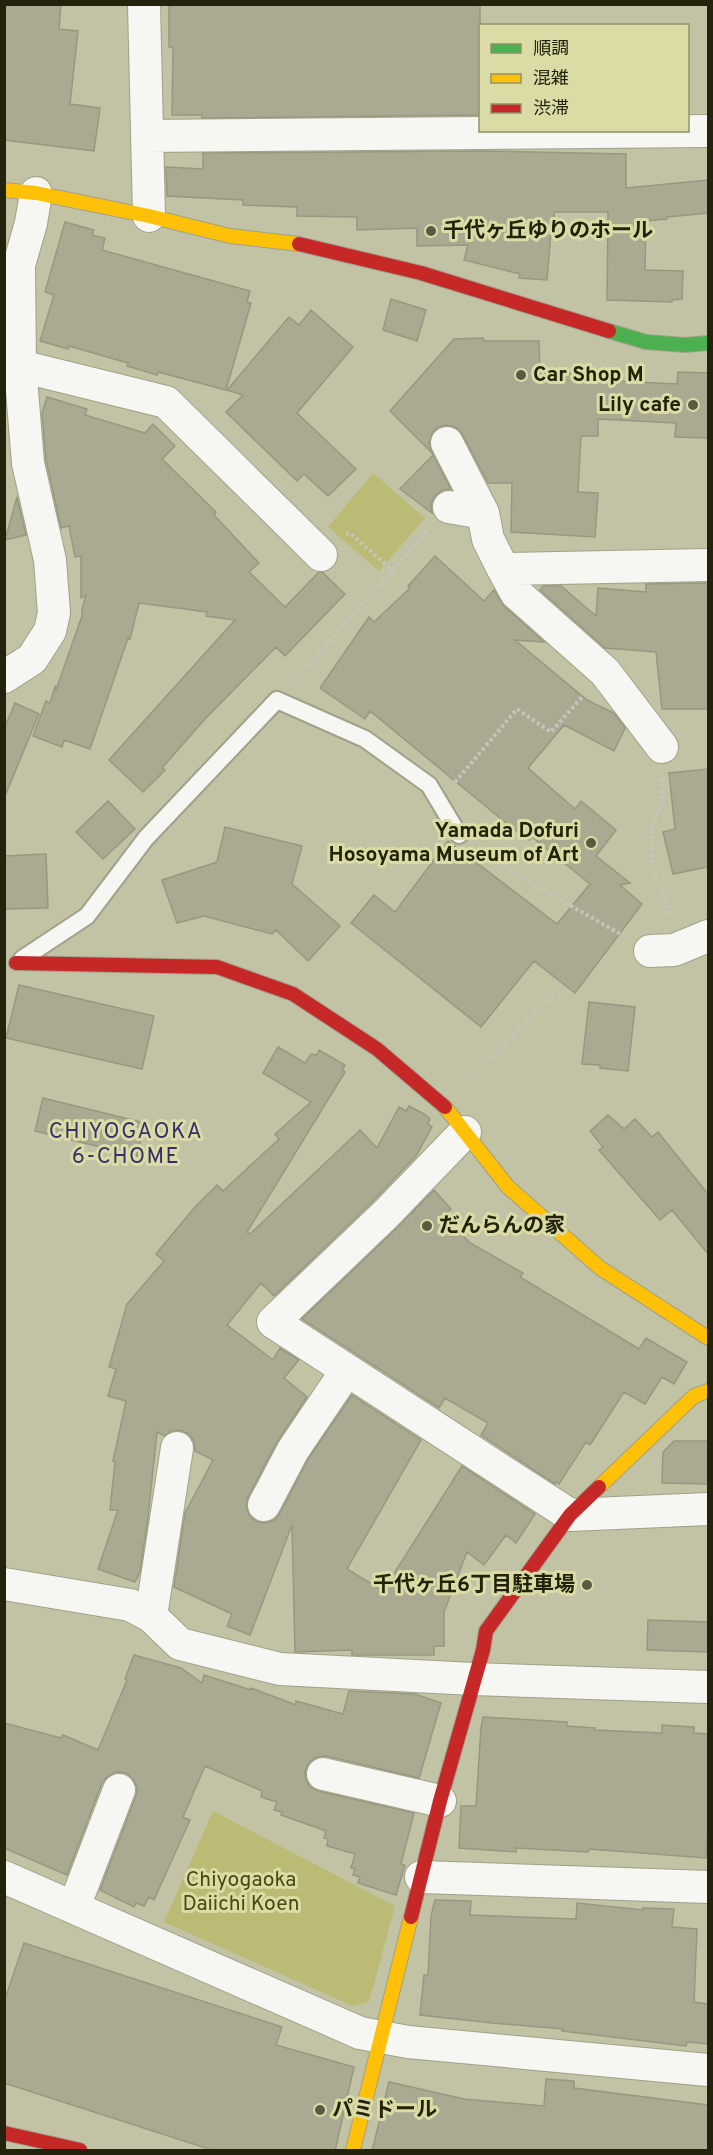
<svg xmlns="http://www.w3.org/2000/svg" width="713" height="2155" viewBox="0 0 713 2155" font-family="Overpass,'Noto Sans JP',sans-serif">
<style>
.green{fill:#bbbb75}
.building{fill:#aaaa93;stroke:#989881;stroke-width:1.5}
.lines{fill:none;stroke-linecap:round;stroke-linejoin:round}
.lane-casing{stroke:#a1a18a;stroke-width:20}
.street-casing{stroke:#a1a18a;stroke-width:34}
.fast-casing{stroke:#a1a18a;stroke-width:16}
.slow-casing{stroke:#a1a18a;stroke-width:16}
.jam-casing{stroke:#a1a18a;stroke-width:16}
.path{stroke:#c5c5bc;stroke-width:4;stroke-dasharray:3 3;stroke-linecap:butt}
.lane{stroke:#f6f6f2;stroke-width:16}
.street{stroke:#f6f6f2;stroke-width:32}
.fast{stroke:#4caf50;stroke-width:14}
.slow{stroke:#ffc107;stroke-width:14}
.jam{stroke:#c62828;stroke-width:14}
.poi-dot{fill:#5a5a42;stroke:#dbdca5;stroke-width:2}
.labels{text-anchor:middle;dominant-baseline:central;stroke-width:6;stroke-linejoin:round;paint-order:stroke}
.poi-label{font-size:21px;font-weight:bold;fill:#22220d;stroke:#dbdca5;text-anchor:start}
.park-label{font-size:21px;fill:#494813;stroke:#dbdca5}
.neighbourhood-label{font-size:22px;letter-spacing:1.5px;fill:#382e69;stroke:#dbdca5}
</style>
<rect width="100%" height="100%" fill="#c2c2a5"/>
<path class="green" d="M373,473L425,518L379,571L328,527Z
M213,1811L395,1906L369,2002L353,2006L164,1922Z"/>
<path class="building" d="M4,4H61L59,29L78,31L70,104L100,108L94,151L4,140Z
M169,4H480V115L202,118V115H172L173,47H169Z
M480,151L626,154V188L708,180V213L667,217V219L646,221L645,270L683,271L682,299L672,300V302L607,300L608,212H554V232H551L547,280L519,278L520,274L464,260L468,245L417,246V228L357,230V217L297,216V207L243,205V200L167,196L166,167L203,169V153Z
M65,222L94,230L92,235L105,238L102,250L250,291L247,302L251,303L226,390L158,372L157,375L127,366L128,363L69,346L68,349L40,341L54,295L45,292Z
M391,299L426,310L417,341L383,330Z
M311,310L353,347L297,413L356,469L328,496L304,474L297,481L226,412L243,395L227,390L289,317L299,325Z
M483,338L484,341H539L540,373H598V380L677,384L678,372L708,373V438L675,437L676,423L598,419V436H581L578,492L598,493L595,537L511,532L512,483H488L463,435L457,428L447,425L438,427L432,433L429,443L433,454L390,411L454,339Z
M47,397L87,409L85,415L145,433L153,424L175,446L162,459L216,512L214,515L259,563L249,572L285,607L319,572H322L345,594L285,656L276,647L205,719L162,768L165,770L143,792L109,760L235,620L206,616L207,612L139,603L130,639L128,638L90,749L64,740L62,747L33,736L46,701L50,703L55,687L56,690L82,616V609L86,595L81,598V556L75,557L69,526L61,528L46,460L42,413Z
M433,455L451,489L442,490L435,496L431,503L432,513L400,489Z
M17,497L26,535L5,540Z
M435,556L484,601L494,590L504,606L544,642L515,640L587,700L614,713L625,728L614,751L564,725L528,768L575,809L581,801L616,830L596,856L630,883L620,885L642,904L575,993L534,961L481,1027L351,923L374,895L395,912L448,841L557,924L590,884L532,837L529,840L500,818L370,711L365,719L320,688L369,617L374,622L410,588L408,586Z
M708,583V709H662L656,652L605,648L540,590L543,586H561L596,616L598,588L646,592V584Z
M15,703L39,714L5,796L4,729Z
M708,769V867L673,874L663,832L675,829L669,773Z
M108,801L135,829L103,859L76,832Z
M225,827L302,846L292,884L340,926L308,961L276,930L272,934L204,916L177,923L162,880L217,862Z
M46,854L48,908L4,909V856Z
M19,985L154,1016L142,1069L6,1038Z
M589,1002L635,1007L628,1071L600,1068V1065L582,1064Z
M278,1047L305,1063L311,1054L317,1055L319,1050L345,1065L342,1070L345,1072L247,1232L250,1234L360,1130L377,1148L399,1107L406,1111L409,1106L424,1114L430,1119L428,1124L432,1127L416,1156L373,1201L274,1296L261,1283L227,1325L273,1360L280,1348L299,1360L284,1378L307,1397L277,1442L248,1497L246,1506L249,1515L256,1521L265,1523L274,1520L280,1513L308,1459L352,1395L421,1440L347,1569L383,1591L462,1466L535,1514L516,1543L506,1535L484,1565L467,1552L444,1612V1646H434V1655H352V1650L295,1652L292,1525L250,1635L227,1626L232,1614L174,1587L185,1513L213,1460L195,1451L194,1441L189,1434L180,1430L171,1431L165,1436L157,1432L148,1517L140,1572L135,1582L98,1569L118,1510H110L115,1462L113,1461L126,1401L108,1396L116,1369L109,1367L127,1304L164,1261L156,1254L195,1207L217,1185L223,1191L279,1139L275,1134L311,1102L263,1073Z
M43,1098L145,1123L137,1156L35,1131Z
M608,1115L624,1129L635,1119L652,1137L658,1132L708,1194V1254L672,1210L660,1220L599,1150L603,1147L590,1131Z
M434,1190L451,1209L444,1215L470,1243L523,1273L520,1277L639,1349L646,1338L687,1362L674,1384L662,1377L645,1404L624,1392L590,1445L586,1442L559,1484L556,1482L555,1484L481,1435L488,1423L445,1398L439,1408L302,1319L398,1227Z
M674,1441H708V1484L662,1483L663,1452Z
M648,1620L708,1622V1652L647,1650Z
M134,1655L181,1668L202,1683L204,1675L251,1690V1688L296,1705V1701L343,1714L349,1691L415,1694L441,1703L419,1778L326,1756L317,1757L310,1761L305,1771L306,1779L310,1787L318,1791L414,1813L401,1864L405,1865L396,1895L358,1883L360,1877L353,1875L355,1869L351,1868L355,1854L327,1846L328,1839L324,1838L326,1831L281,1815L282,1812L274,1810L277,1802L261,1797L262,1791L205,1766L183,1817L190,1820L154,1900L149,1897L144,1906L136,1903L134,1907L100,1890L136,1796L137,1787L133,1779L126,1773L116,1772L108,1776L102,1783L67,1875L4,1848V1723L61,1738L63,1735L98,1750L127,1680L125,1679Z
M483,1717L567,1722V1726L595,1728V1730L662,1733V1725L694,1727V1733L708,1734V1826L706,1858L589,1849L588,1852L516,1848V1852L459,1848L461,1806H476L481,1727Z
M435,1900L471,1901L470,1915L576,1919L577,1903L643,1910V1908L674,1909L672,1927L697,1929L694,2002L708,2004V2044L687,2042L686,2046L562,2031L563,2029L492,2023L420,2015L424,1975H428L431,1916Z
M24,1943L282,2027L276,2045L354,2067L335,2151H215L4,2083V2002Z
M546,2079L574,2081V2088L708,2105V2151H372L389,2082L464,2099L544,2106Z"/>
<g class="lines">
<g class="lane-casing">
<path id="lane" d="M22,959L87,916L146,838L277,700L365,739L429,785L459,835"/>
</g>
<g class="street-casing">
<path id="street" d="M144,4L149,216
M147,136L708,131
M20,366L166,402L321,555
M447,443L483,513
M449,507L483,513L488,539L503,569L708,565
M503,569L516,593L605,672L662,747
M4,677L32,659L50,631L54,613L50,560L28,463L20,366L19,265L31,223L36,193
M650,951L674,950L708,936
M465,1132L386,1214L273,1322L570,1515L708,1509
M264,1505L293,1450L347,1370
M4,1584L130,1605L151,1616L180,1644L280,1669L473,1679L708,1687
M151,1616L177,1448
M323,1774L440,1801
M4,1877L360,2033L408,2042L708,2070
M421,1877L708,1887
M74,1907L119,1790"/>
</g>
<g class="fast-casing">
<path id="fast" d="M609,331L646,342L685,345L708,343"/>
</g>
<g class="slow-casing">
<path id="slow" d="M4,190L36,193L149,216L230,236L299,244
M445,1107L508,1187L600,1268L708,1338
M599,1487L694,1396L708,1391
M353,2150L411,1917"/>
</g>
<g class="jam-casing">
<path id="jam" d="M299,244L421,273L609,331
M16,963L217,967L293,994L377,1049L445,1107
M411,1917L440,1801L483,1650L486,1631L570,1515L599,1487
M4,2133L80,2150"/>
</g>
<path class="path" d="M346,534L350,533L393,571
M294,682L428,530
M662,778V802L651,831L653,870L672,917
M455,782L517,709L551,732L582,697
M479,848L515,874L624,936
M466,1082L555,993"/>
<use href="#lane" class="lane"/>
<use href="#street" class="street"/>
<use href="#fast" class="fast"/>
<use href="#slow" class="slow"/>
<use href="#jam" class="jam"/>
</g>
<g class="poi-dot">
<circle cx="431" cy="231" r="6"/>
<circle cx="521" cy="375" r="6"/>
<circle cx="693" cy="405" r="6"/>
<circle cx="591" cy="843" r="6"/>
<circle cx="427" cy="1226" r="6"/>
<circle cx="587" cy="1585" r="6"/>
<circle cx="320" cy="2110" r="6"/>
</g>
<g class="labels">
<g class="poi-label">
<text x="443" y="231">千代ヶ丘ゆりのホール</text>
<text x="533" y="375">Car Shop M</text>
<text x="681" y="405" text-anchor="end">Lily cafe</text>
<text x="579" y="831" text-anchor="end">Yamada Dofuri<tspan x="579" dy="24">Hosoyama Museum of Art</tspan></text>
<text x="439" y="1226">だんらんの家</text>
<text x="575" y="1585" text-anchor="end">千代ヶ丘6丁目駐車場</text>
<text x="332" y="2110">パミドール</text>
</g>
<g class="park-label">
<text x="241" y="1880">Chiyogaoka<tspan x="241" dy="24">Daiichi Koen</tspan></text>
</g>
<g class="neighbourhood-label">
<text x="126" y="1132">CHIYOGAOKA<tspan x="126" dy="25">6-CHOME</tspan></text>
</g>
</g>
<rect width="713" height="2155" fill="none" stroke="#22220d" stroke-width="12"/>
<rect x="479" y="24" width="210" height="108" fill="#dbdca5" stroke="#919268" stroke-width="1.5"/>
<rect x="491" y="44" width="30" height="9" fill="#4caf50" stroke="#919268" stroke-width="1.5"/>
<text x="533" y="54" font-size="18" fill="#22220d">順調</text>
<rect x="491" y="74" width="30" height="9" fill="#ffc107" stroke="#919268" stroke-width="1.5"/>
<text x="533" y="84" font-size="18" fill="#22220d">混雑</text>
<rect x="491" y="104" width="30" height="9" fill="#c62828" stroke="#919268" stroke-width="1.5"/>
<text x="533" y="114" font-size="18" fill="#22220d">渋滞</text>
</svg>
